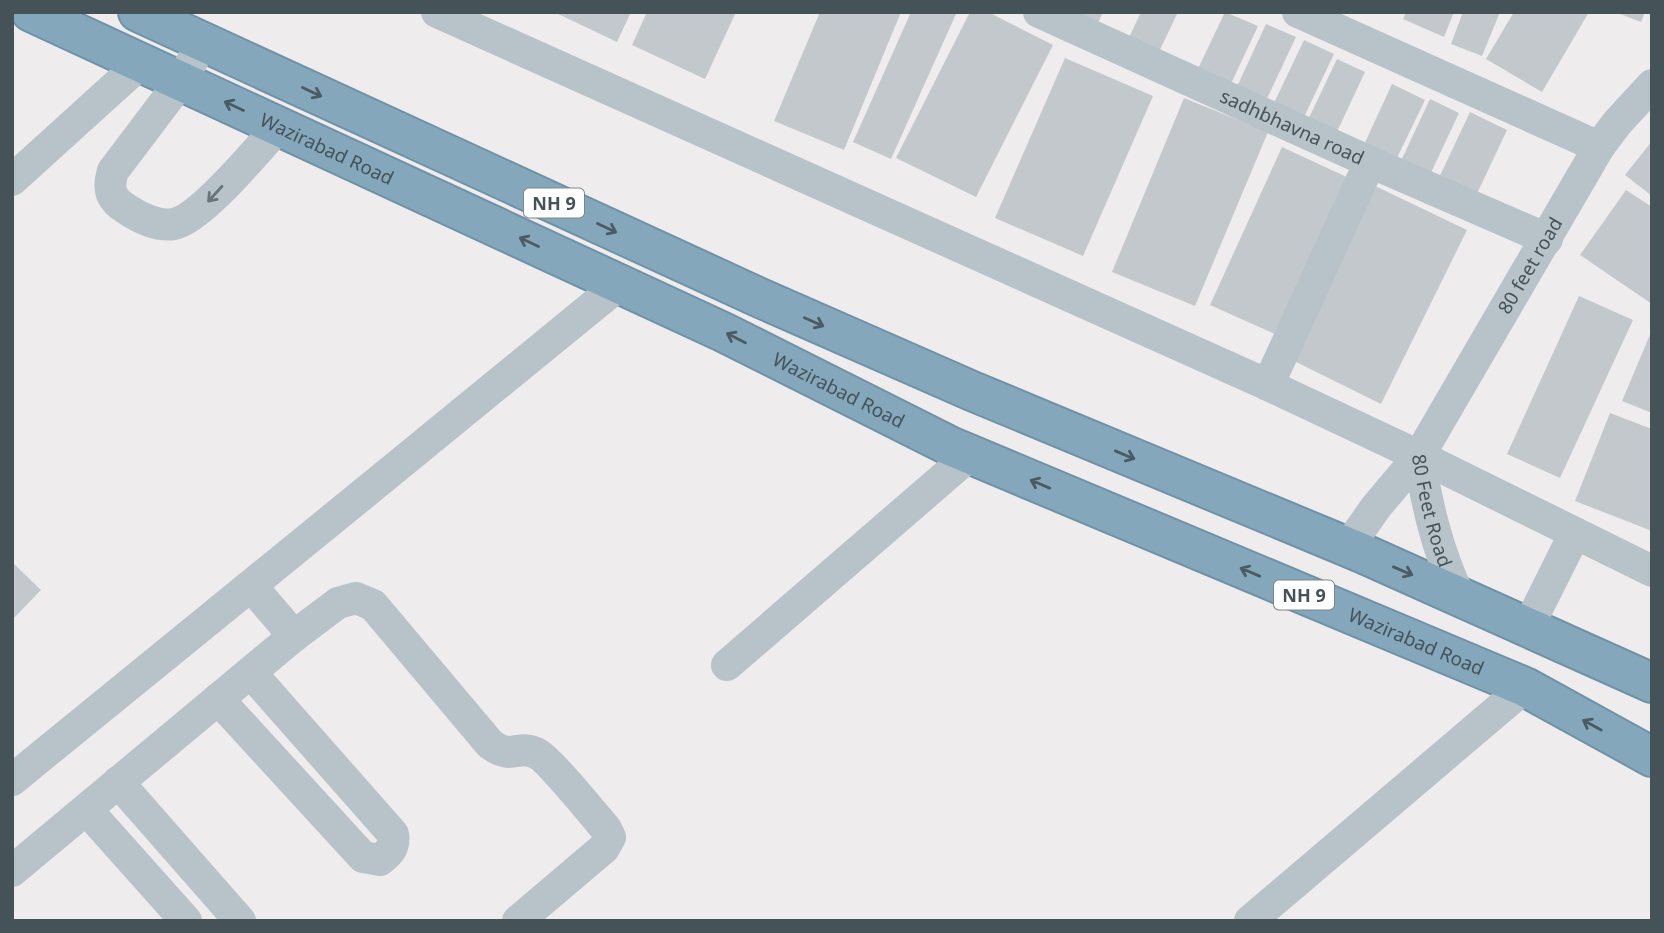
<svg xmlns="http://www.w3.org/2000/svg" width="1664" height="933" viewBox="0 0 1664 933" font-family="'Noto Sans',sans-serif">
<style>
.building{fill:#c3c8cc}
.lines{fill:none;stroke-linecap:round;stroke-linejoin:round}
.highway-casing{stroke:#6f92a7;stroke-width:42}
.minor{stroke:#b7c3c9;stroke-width:32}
.highway{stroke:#84a7bb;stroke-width:38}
.oneway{stroke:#4b5b63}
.oneway2{stroke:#67757b}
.labels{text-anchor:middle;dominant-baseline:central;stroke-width:5;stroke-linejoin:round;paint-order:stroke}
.shield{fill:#fff;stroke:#7d878b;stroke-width:2}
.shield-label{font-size:18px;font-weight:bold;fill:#455359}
.street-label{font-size:19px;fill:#455359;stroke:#fff}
</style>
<rect width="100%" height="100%" fill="#efeced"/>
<path class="building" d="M554,12H631L617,42Z
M647,12H736L705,79L632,45Z
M820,12H901L844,150L774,121Z
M911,12L956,14L891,159L853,142Z
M970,12H988L1053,45L976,197L896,158Z
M1067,12H1103L1095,30Z
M1141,12H1178L1157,56L1127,42Z
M1225,12L1258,26L1229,88L1196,73Z
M1406,12H1454L1444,37L1403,19Z
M1463,12H1500L1482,56L1451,44Z
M1514,12H1589L1542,92L1486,59Z
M1615,12H1645L1641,22Z
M1266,24L1296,37L1264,105L1235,91Z
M1304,40L1334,54L1303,119L1273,105Z
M1065,58L1153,96L1083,256L995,218Z
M1337,59L1365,72L1335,136L1307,122Z
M1392,84L1425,100L1395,162L1363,147Z
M1184,98L1268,132L1195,306L1112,272Z
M1430,99L1459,113L1429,177L1400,163Z
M1470,112L1507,130L1474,200L1437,182Z
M1652,141V196L1625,175Z
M1282,147L1351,179L1279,336L1210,305Z
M1373,185L1467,230L1381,404L1288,358Z
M1626,190L1652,207V304L1580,255Z
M1579,296L1633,320L1560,478L1507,454Z
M1652,330V413L1622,401Z
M1610,413L1652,429V531L1575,501Z
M12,562L41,590L12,620Z"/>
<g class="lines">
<g class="highway-casing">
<g id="highway">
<path id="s4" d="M31,12L723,332L950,446L1525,687L1652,757"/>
<path d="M138,12L758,297L972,391L1362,553L1652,683"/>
</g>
</g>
<g class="minor">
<path d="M437,12L1268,385L1419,456L1652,571"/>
<path id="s1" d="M1039,12L1370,162L1547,239"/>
<path d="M1298,12L1599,147"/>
<path d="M203,42L181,81L113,171C107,190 111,200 128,210C140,218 159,227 174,224C201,219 258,149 279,126"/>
<path d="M12,180L141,63"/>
<path d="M1268,385L1370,162"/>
<path id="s2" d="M1419,456C1427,505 1437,549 1458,594"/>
<path id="s3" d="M1348,547L1376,507L1419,456L1599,147L1617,123L1652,85"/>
<path d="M252,587L294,636"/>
<path d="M1528,627L1575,533"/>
<path d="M727,665L970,455"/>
<path d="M218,699L363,857L380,860C390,852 395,847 393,834L251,673"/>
<path d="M12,780C216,616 417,449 620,284"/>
<path d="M118,782L240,921"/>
<path d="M87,810L186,921"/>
<path d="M12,871L294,636L338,603L356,598L373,605L490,744C513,761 516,744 536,753C548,758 594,815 606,829L610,837L604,848L518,921"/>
<path d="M1250,921L1525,687"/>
</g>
<use href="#highway" class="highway"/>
</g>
<defs><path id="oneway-shaft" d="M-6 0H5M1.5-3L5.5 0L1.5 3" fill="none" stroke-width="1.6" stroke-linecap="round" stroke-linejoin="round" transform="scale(1.75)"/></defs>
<g class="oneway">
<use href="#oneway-shaft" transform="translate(312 92) rotate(25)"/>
<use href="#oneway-shaft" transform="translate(234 106) rotate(-155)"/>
<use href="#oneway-shaft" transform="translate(607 228) rotate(25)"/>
<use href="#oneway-shaft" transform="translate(529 242) rotate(-155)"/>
<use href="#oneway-shaft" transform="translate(814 322) rotate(24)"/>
<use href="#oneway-shaft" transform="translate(736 338) rotate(-153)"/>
<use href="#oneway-shaft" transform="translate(1125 455) rotate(23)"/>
<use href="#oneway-shaft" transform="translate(1040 484) rotate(-157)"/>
<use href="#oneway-shaft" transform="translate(1403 571) rotate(23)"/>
<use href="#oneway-shaft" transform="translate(1250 572) rotate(-157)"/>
<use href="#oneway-shaft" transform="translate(1592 725) rotate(-151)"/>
</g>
<use class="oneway2" href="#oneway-shaft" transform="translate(215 194) rotate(132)"/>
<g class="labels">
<g class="shield">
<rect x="524" y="188.5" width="60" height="29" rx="5"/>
<rect x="1274" y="580.5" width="60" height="29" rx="5"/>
</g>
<g class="shield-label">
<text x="554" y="203">NH 9</text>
<text x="1304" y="595">NH 9</text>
</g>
<g class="street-label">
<text stroke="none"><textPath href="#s1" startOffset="278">sadhbhavna road</textPath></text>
<text stroke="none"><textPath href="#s4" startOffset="326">Wazirabad Road</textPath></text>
<text stroke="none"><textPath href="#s3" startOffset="336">80 feet road</textPath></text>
<text stroke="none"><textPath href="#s4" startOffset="892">Wazirabad Road</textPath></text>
<text stroke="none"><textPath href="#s2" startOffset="56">80 Feet Road</textPath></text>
<text stroke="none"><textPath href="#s4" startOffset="1522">Wazirabad Road</textPath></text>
</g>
</g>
<rect width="1664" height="933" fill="none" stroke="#455359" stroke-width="28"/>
</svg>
